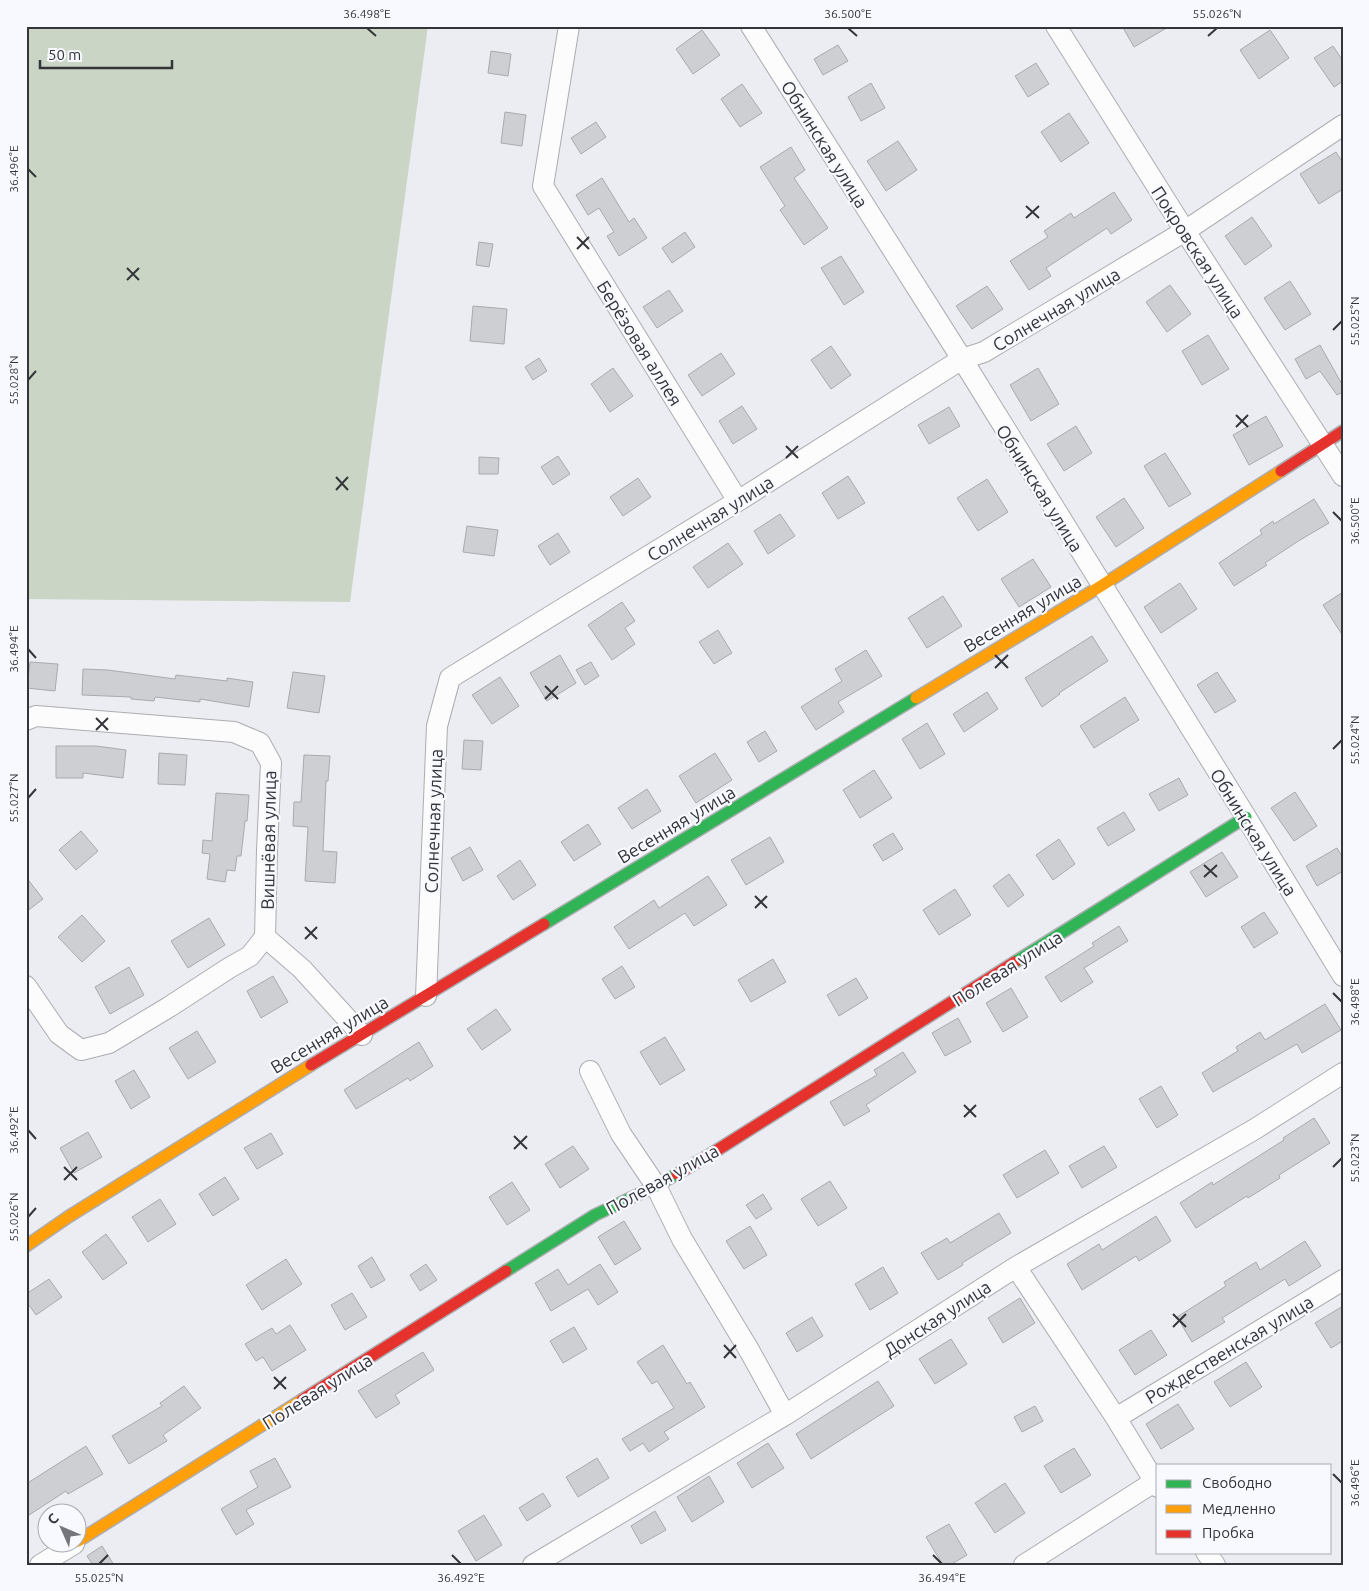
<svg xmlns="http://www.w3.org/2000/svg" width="1369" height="1591" viewBox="0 0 1369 1591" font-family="Ubuntu,sans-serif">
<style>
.green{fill:#cad5c5}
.building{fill:#cecfd3;stroke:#a9aaad}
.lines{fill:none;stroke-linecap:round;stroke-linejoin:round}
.street-casing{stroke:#acadb1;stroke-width:22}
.fast-casing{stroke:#acadb1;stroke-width:14}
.slow-casing{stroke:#acadb1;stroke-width:14}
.jam-casing{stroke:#acadb1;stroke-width:14}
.street{stroke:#fcfcfd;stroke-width:20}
.fast{stroke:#30b455;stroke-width:11}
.slow{stroke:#ff9f0a;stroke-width:11}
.jam{stroke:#e5322d;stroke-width:11}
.ticks{fill:none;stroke:#343539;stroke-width:2}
.labels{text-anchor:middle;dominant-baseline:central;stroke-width:4.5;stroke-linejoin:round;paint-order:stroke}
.street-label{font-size:18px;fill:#343539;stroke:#f7f9ff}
.neatline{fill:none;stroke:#343539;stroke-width:2}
.ticks-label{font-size:12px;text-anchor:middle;fill:#343539}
</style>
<rect width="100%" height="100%" fill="#ecedf2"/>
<path class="green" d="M26,26H428L350,602L26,599Z"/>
<path class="building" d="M1122,26H1170L1134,47Z
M702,30L720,55L693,74L676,49Z
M1270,30L1289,58L1259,79L1240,50Z
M838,45L848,61L823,75L814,59Z
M1333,46L1343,61V81L1334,87L1314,58Z
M491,51L511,54L508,76L488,73Z
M1036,63L1049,84L1028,97L1015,76Z
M871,83L885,108L861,121L848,97Z
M742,84L762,113L740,127L721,99Z
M505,112L526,115L522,146L501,143Z
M1069,113L1089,143L1061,162L1041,132Z
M596,122L606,137L581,154L571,138Z
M898,141L917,170L886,191L867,161Z
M791,147L805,170L794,178L828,228L804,245L780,210L785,206L760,167Z
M1336,152L1343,163V189L1319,204L1300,174Z
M602,178L629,222L634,218L647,238L619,256L607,236L614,232L599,208L588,215L576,195Z
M1114,192L1132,220L1111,234L1107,228L1046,268L1051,276L1029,290L1010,261L1048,237L1044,231L1071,213L1074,218Z
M1252,217L1272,246L1245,265L1225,236Z
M685,232L695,247L672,263L662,248Z
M479,242L493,244L489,267L476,265Z
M841,256L864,292L844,305L821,268Z
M1290,281L1311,314L1285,330L1264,298Z
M1170,285L1191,314L1167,332L1146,302Z
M987,286L1003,309L972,329L956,306Z
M669,290L683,311L657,328L643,307Z
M473,306L507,309L504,344L470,341Z
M1208,335L1229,369L1202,385L1182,351Z
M1320,345L1343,386V392L1337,395L1320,371L1306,379L1295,359Z
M831,346L851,375L831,389L811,360Z
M721,353L735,374L702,396L688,375Z
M539,358L547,371L533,380L525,367Z
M613,368L633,396L610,412L591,384Z
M1038,368L1059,404L1031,421L1010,385Z
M742,406L757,429L733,444L719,421Z
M949,407L960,426L929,444L918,425Z
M1266,416L1283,446L1249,465L1233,435Z
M1076,426L1092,453L1064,471L1047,444Z
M1165,453L1191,494L1169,507L1144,466Z
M558,456L570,474L553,485L541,467Z
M479,457L499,458L498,474H479Z
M848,476L865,503L838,519L822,493Z
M638,478L651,497L623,516L610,497Z
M987,479L1008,512L978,531L957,498Z
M1124,498L1144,528L1116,547L1096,517Z
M1314,499L1329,523L1300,540L1265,563L1267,565L1234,586L1219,563L1262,534L1260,530L1273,521L1274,524Z
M780,514L795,536L768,554L754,531Z
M467,526L498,530L494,556L463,552Z
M558,533L570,552L550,565L538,546Z
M728,543L743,564L708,588L693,567Z
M1033,559L1051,587L1019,607L1001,579Z
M1180,583L1197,609L1161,633L1144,607Z
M1343,592V636L1323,605Z
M943,596L962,626L927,648L908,618Z
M622,602L635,621L625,628L635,644L612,660L588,625Z
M718,630L732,653L714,664L699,642Z
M1092,636L1108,661L1059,693L1060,694L1042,707L1025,678Z
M866,650L882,676L838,702L844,712L816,730L801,707L842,681L835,669Z
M560,655L576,683L547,701L530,673Z
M30,662L58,664L55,691L27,688Z
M591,662L599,676L585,685L576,670Z
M83,669L108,670L175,679L176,675L227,681V678L253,682L249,707L200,699V702L155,697L154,701L131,699V697L82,695Z
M293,672L325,676L319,713L287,708Z
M1217,672L1236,701L1215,713L1197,685Z
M500,677L519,706L492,724L472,695Z
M987,692L998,709L964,732L953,714Z
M1125,697L1139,720L1094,748L1080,726Z
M927,723L945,754L920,769L902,739Z
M765,731L777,751L759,762L747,742Z
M464,740L483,741L481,770L462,769Z
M56,746H96L126,750L123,778L83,773V778H56Z
M159,753L187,755L185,785L158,784Z
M715,753L732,780L696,803L679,776Z
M304,755L330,756L328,781H326L323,851L337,852L335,883L305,881L308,827L293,826L294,802H301Z
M874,770L892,798L860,818L843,790Z
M1179,778L1188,795L1159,811L1149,794Z
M647,789L661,811L632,829L618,808Z
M1295,792L1317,826L1294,841L1271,808Z
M216,793L249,795L247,821H245L241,856H237L235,871L227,870L225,882L207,879L210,854L202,853L203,840L212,841Z
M1124,812L1135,830L1108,846L1097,828Z
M588,824L601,844L574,861L561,842Z
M81,831L98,851L76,870L59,850Z
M893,833L903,849L883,861L873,845Z
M770,837L784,862L746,885L731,860Z
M1059,839L1075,864L1053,880L1036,855Z
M470,847L483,870L463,881L451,858Z
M1337,848L1343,858V871L1317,886L1306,866Z
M1222,852L1238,877L1206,897L1190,872Z
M520,860L536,885L513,900L497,876Z
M1009,874L1024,895L1008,907L993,886Z
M708,876L727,905L694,926L685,913L629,949L614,927L654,900L659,908Z
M26,877L43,899L26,912Z
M955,889L971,915L939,935L923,910Z
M1264,912L1278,933L1254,948L1241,927Z
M82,915L105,941L82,962L58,937Z
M209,918L225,945L188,968L171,941Z
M1119,926L1128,941L1084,968L1093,982L1061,1002L1045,977L1094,946L1092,943Z
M773,959L786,982L751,1002L738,980Z
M622,966L635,987L615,999L602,979Z
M129,967L144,995L110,1014L95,987Z
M273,976L288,1002L261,1018L247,991Z
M856,978L868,998L839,1016L827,995Z
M1011,988L1028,1017L1003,1032L986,1003Z
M1325,1004L1341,1030L1302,1053L1297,1044L1213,1092L1202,1073L1238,1051L1236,1047L1260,1032L1265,1040Z
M496,1009L511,1030L482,1050L467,1029Z
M958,1018L971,1042L945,1056L932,1033Z
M197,1031L216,1062L188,1079L169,1048Z
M665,1037L685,1070L660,1085L640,1052Z
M419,1042L433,1066L410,1081L408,1078L356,1109L344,1090Z
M903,1052L916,1072L866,1105L870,1111L844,1126L830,1102L877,1075L874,1070Z
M134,1070L150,1097L131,1109L115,1081Z
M1161,1086L1178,1115L1157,1128L1139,1099Z
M1314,1118L1330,1143L1279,1175L1280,1178L1248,1198L1247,1196L1196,1228L1180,1203L1212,1182L1213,1185L1284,1140L1283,1138Z
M88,1132L102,1157L74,1173L60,1148Z
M271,1133L283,1154L257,1169L244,1148Z
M573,1146L589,1169L560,1188L545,1164Z
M1104,1146L1117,1167L1082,1188L1069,1166Z
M1045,1150L1059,1173L1017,1198L1003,1175Z
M225,1177L239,1199L213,1216L199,1194Z
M830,1181L847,1208L818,1226L801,1199Z
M512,1182L530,1210L507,1225L489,1197Z
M763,1194L772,1209L756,1219L746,1205Z
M160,1199L176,1224L148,1242L132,1217Z
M999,1213L1011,1233L962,1263L963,1265L938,1280L921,1253L947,1238L950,1243Z
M1156,1216L1171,1241L1139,1261L1136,1256L1082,1290L1067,1264L1099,1244L1102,1250Z
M624,1221L641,1249L615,1265L598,1237Z
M750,1226L767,1255L744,1269L726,1241Z
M106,1234L127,1263L103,1280L82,1252Z
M1305,1241L1321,1266L1289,1286L1285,1279L1222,1318L1225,1322L1192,1342L1177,1317L1226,1286L1224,1282L1256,1262L1260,1270Z
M372,1257L385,1280L371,1288L358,1266Z
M286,1259L302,1284L262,1310L246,1285Z
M426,1264L437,1280L420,1291L410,1275Z
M600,1264L618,1292L598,1305L588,1289L551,1311L535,1283L558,1269L568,1285Z
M883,1267L898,1293L870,1310L855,1284Z
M49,1279L62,1297L36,1315L26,1301V1294Z
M352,1293L367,1317L345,1330L331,1305Z
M1020,1298L1035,1323L1003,1343L988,1318Z
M1343,1306V1341L1331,1348L1315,1323Z
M812,1317L823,1336L797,1352L786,1333Z
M290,1325L306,1350L272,1371L263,1357L256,1361L245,1344L272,1328L276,1334Z
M574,1327L587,1349L563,1363L550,1341Z
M1151,1330L1167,1355L1135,1375L1119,1350Z
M951,1339L967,1364L935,1384L919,1359Z
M663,1345L687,1384L690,1382L705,1407L664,1432L669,1439L649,1452L643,1443L630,1451L622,1439L674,1408L657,1381L652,1384L637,1362Z
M423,1352L434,1370L395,1395L400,1403L376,1418L358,1391Z
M1246,1362L1262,1387L1230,1407L1214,1382Z
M878,1381L894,1406L811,1459L796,1434Z
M184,1386L201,1408L163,1435L167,1441L129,1464L112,1436L162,1406L160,1403Z
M1178,1404L1194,1429L1161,1449L1146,1424Z
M1035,1406L1043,1421L1022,1432L1014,1417Z
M768,1443L784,1468L752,1488L737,1463Z
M86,1446L103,1474L68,1494L66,1491L26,1517V1484Z
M1074,1448L1091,1475L1061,1493L1044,1466Z
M275,1458L291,1487L246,1510L254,1524L236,1535L221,1509L258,1487L250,1471Z
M597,1458L609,1478L578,1497L566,1477Z
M709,1476L724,1502L692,1522L677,1497Z
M1005,1483L1025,1513L995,1533L975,1503Z
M543,1493L551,1506L527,1521L519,1508Z
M655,1511L666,1530L641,1544L631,1526Z
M484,1515L502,1545L476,1561L458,1531Z
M949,1524L967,1555L950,1565H943L926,1537Z
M102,1546L114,1565H93L87,1556Z"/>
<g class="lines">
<g class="street-casing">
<path id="street" d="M569,26L543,186L738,501
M751,26L962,359L1246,817L1343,976
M1056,26L1185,231L1343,476
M26,720L36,716L234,732L260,743L271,763L267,850L265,937
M26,986L59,1034L81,1050L109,1043L169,1007L229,968L250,956L265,937L302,969L362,1035
M426,996L437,726L450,678L738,501L962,359L984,352L1185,231L1343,125
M590,1071L621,1134L656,1186L682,1239L749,1350L785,1415
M1016,1267L1116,1418L1158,1487
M1116,1418L1343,1280
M1206,1552L1215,1565
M40,1565L74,1544
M533,1565L785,1415L1016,1267L1255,1129L1343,1073
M1024,1565L1154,1482"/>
</g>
<g class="fast-casing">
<path id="fast" d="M544,924L916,698
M1015,962L1246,817
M506,1271L595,1215L656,1186L677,1174"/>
</g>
<g class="slow-casing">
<path id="slow" d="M916,698L1101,586L1281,471
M26,1246L68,1217L311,1065
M78,1541L302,1400"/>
</g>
<g class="jam-casing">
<path id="jam" d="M1281,471L1343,431
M311,1065L544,924
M677,1174L711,1154L1015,962
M302,1400L506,1271"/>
</g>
<use href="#street" class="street"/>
<use href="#fast" class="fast"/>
<use href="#slow" class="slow"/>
<use href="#jam" class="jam"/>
</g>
<path class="ticks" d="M367,28L376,36M848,28L857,36M1208,36L1217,28M28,169L36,177M1026,206L1039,218M1026,218L1039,206M577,237L589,249M577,249L589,237M127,268L139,280M127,280L139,268M1333,330L1342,321M28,380L36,371M1236,415L1248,427M1236,427L1248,415M786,446L798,458M786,458L798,446M336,477L348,490M336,490L348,477M1333,512L1342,521M28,649L36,658M995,655L1008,668M995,668L1008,655M545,686L558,699M545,699L558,686M96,718L108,730M96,730L108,718M1333,749L1342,740M28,798L36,789M1204,865L1217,877M1204,877L1217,865M755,896L767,908M755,908L767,896M305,927L317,939M305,939L317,927M1333,993L1342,1002M964,1105L976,1117M964,1117L976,1105M28,1130L36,1139M514,1136L527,1149M514,1149L527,1136M64,1167L77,1180M1333,1167L1342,1158M64,1180L77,1167M28,1217L36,1208M1173,1314L1186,1327M1173,1327L1186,1314M724,1345L736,1358M724,1358L736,1345M274,1377L286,1389M274,1389L286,1377M1333,1474L1342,1483M452,1555L461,1564M933,1555L942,1564M99,1564L108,1555"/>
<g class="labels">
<g class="street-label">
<text transform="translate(825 144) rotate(58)">Обнинская улица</text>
<text transform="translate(1198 252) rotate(57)">Покровская улица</text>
<text transform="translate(1056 309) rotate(-31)">Солнечная улица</text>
<text transform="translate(640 343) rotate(58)">Берёзовая аллея</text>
<text transform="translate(1040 488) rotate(58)">Обнинская улица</text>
<text transform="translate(710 518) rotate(-32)">Солнечная улица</text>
<text transform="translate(1022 613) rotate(-31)">Весенняя улица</text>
<text transform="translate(433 821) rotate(-88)">Солнечная улица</text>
<text transform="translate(676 824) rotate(-31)">Весенняя улица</text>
<text transform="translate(1254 832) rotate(58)">Обнинская улица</text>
<text transform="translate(268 840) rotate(-89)">Вишнёвая улица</text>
<text transform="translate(1007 968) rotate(-32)">Полевая улица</text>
<text transform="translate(329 1034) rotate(-31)">Весенняя улица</text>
<text transform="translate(662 1179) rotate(-29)">Полевая улица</text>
<text transform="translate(937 1318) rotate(-33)">Донская улица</text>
<text transform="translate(1229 1349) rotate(-31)">Рождественская улица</text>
<text transform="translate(317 1391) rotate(-32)">Полевая улица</text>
</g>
</g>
<rect width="1369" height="1591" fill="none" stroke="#f7f9ff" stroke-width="55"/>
<rect x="1156" y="1464" width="175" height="90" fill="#f7f9ff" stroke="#a9abb0"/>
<rect x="1166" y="1480" width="25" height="8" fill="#30b455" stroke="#a9abb0"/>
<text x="1202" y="1488" font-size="15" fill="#343539">Свободно</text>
<rect x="1166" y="1505" width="25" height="8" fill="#ff9f0a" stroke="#a9abb0"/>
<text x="1202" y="1514" font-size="15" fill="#343539">Медленно</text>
<rect x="1166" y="1530" width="25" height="8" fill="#e5322d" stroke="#a9abb0"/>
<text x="1202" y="1538" font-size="15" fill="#343539">Пробка</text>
<g transform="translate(62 1528) rotate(315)"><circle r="24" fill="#f7f9ff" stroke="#a9abb0"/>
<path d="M0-4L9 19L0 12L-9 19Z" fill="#74757a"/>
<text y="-8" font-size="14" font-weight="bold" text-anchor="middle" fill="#343539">С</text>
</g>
<path d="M40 60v8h132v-8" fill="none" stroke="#343539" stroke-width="2.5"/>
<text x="48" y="60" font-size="15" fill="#343539" stroke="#f7f9ff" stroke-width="4" paint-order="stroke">50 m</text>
<rect x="28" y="28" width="1314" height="1536" class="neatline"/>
<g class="ticks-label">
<text x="367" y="18">36.498°E</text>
<text x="848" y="18">36.500°E</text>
<text x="1217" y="18">55.026°N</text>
<text transform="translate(14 169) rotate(-90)" y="4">36.496°E</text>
<text transform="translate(1355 321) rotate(-90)" y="4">55.025°N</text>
<text transform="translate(14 380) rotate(-90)" y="4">55.028°N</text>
<text transform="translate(1355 521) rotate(-90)" y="4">36.500°E</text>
<text transform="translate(14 649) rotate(-90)" y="4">36.494°E</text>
<text transform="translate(1355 740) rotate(-90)" y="4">55.024°N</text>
<text transform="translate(14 798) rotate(-90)" y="4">55.027°N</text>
<text transform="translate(1355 1002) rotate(-90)" y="4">36.498°E</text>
<text transform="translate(14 1130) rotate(-90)" y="4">36.492°E</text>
<text transform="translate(1355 1158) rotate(-90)" y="4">55.023°N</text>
<text transform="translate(14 1217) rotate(-90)" y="4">55.026°N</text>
<text transform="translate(1355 1483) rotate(-90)" y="4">36.496°E</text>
<text x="99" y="1582">55.025°N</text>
<text x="461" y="1582">36.492°E</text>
<text x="942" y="1582">36.494°E</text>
</g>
</svg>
